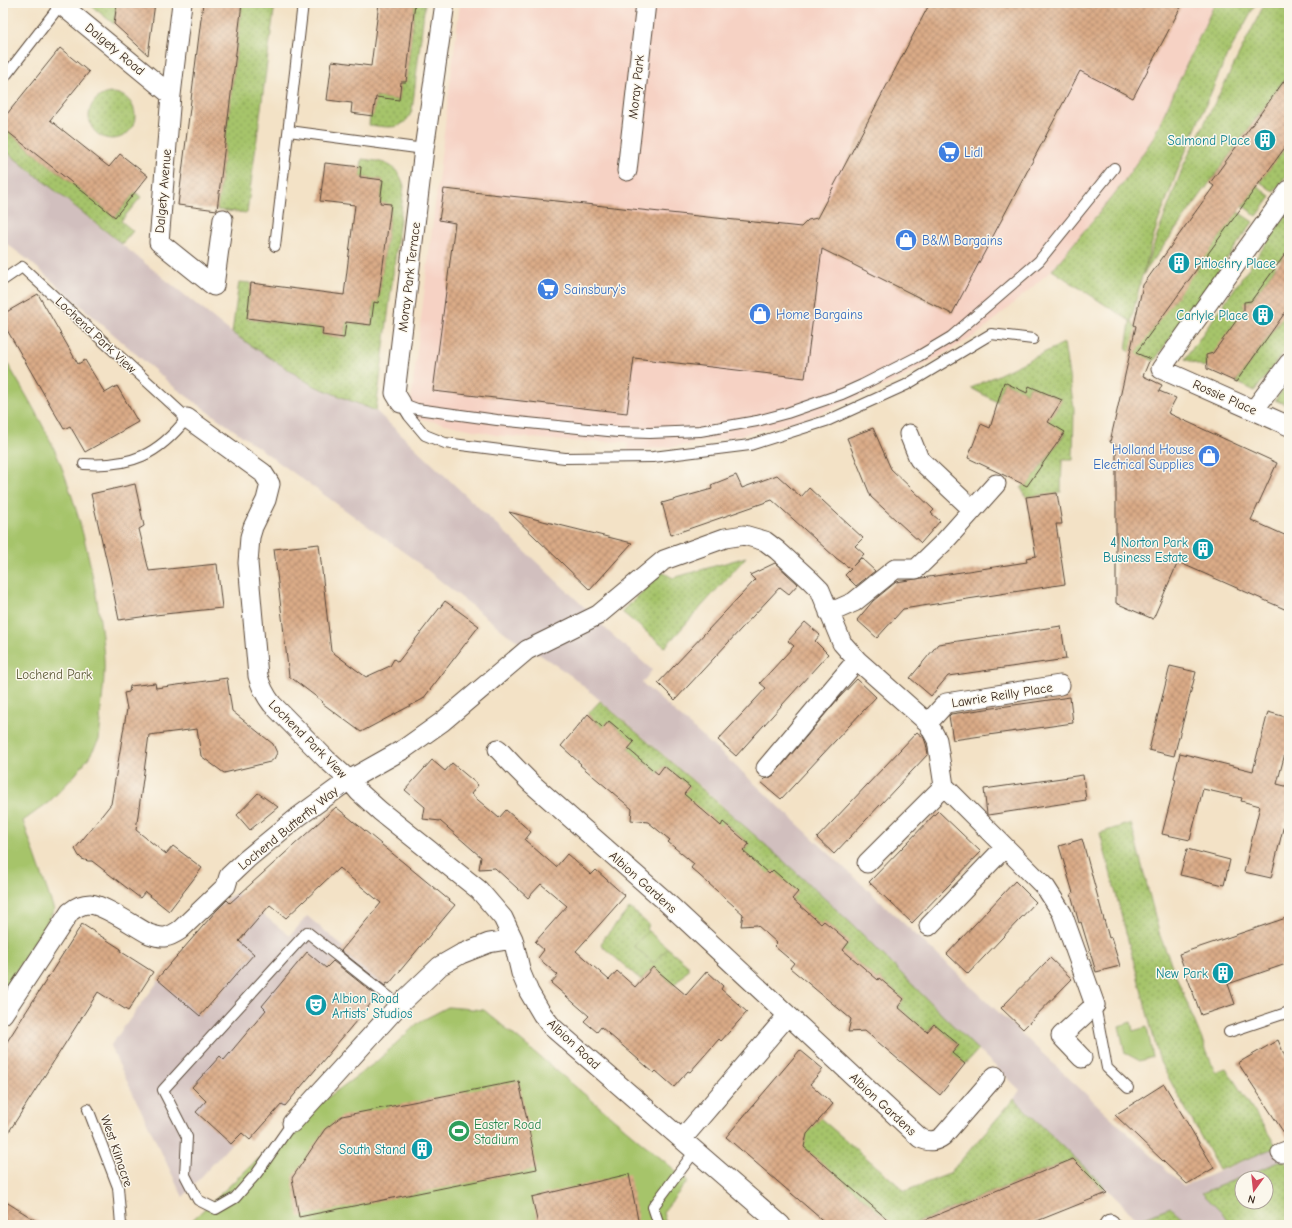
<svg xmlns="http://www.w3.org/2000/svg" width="1292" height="1228" viewBox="0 0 1292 1228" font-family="'Comic Neue',sans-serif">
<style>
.built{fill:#f6d2c4}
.industrial{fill:#d1bfbe;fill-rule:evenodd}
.grass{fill:url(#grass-dots);stroke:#707744;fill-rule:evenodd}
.park{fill:#a6c46b;stroke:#707744}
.building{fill:url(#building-cross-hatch)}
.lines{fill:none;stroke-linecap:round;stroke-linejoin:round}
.service-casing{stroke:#574637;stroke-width:12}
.minor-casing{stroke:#574637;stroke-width:21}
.service{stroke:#fff;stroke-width:10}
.minor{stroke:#fff;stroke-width:19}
.labels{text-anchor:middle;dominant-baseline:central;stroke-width:3;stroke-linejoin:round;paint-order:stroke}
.street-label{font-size:13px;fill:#3b2a1e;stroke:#fbf7ec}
.culture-label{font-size:13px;fill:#0d838f;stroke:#fbf7ec;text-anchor:end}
.shop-label{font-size:13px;fill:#366cbe;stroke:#fbf7ec;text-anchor:start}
.park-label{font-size:13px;fill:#5b5835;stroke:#fbf7ec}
.leisure-label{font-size:13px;fill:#27864d;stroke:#fbf7ec;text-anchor:start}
</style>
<defs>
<pattern id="grass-dots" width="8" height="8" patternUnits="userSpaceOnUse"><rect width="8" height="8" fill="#a6c46b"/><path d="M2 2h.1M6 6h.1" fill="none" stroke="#889f57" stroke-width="1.8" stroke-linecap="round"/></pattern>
<pattern id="building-cross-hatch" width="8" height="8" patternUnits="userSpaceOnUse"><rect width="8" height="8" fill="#daab87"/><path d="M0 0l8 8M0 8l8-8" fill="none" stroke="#b28b6e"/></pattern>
</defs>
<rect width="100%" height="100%" fill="#fbf7ec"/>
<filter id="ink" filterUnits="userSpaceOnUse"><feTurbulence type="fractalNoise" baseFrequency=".025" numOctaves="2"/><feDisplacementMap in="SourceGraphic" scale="8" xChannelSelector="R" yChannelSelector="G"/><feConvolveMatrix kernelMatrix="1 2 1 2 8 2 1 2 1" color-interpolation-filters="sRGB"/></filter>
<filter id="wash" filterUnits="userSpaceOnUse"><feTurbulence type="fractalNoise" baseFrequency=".012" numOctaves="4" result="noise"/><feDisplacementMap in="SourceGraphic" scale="16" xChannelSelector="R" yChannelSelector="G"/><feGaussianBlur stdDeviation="0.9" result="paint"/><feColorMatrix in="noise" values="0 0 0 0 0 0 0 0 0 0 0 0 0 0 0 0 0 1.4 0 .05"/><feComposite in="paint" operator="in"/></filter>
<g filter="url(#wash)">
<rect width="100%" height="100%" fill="#f3e2c6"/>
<path class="built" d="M460,3H1215L1152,140L1120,187L1052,270L978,334L902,378L812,417L734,437L678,446L629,451L627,442L566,441L496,435L409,416Z"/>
<path class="industrial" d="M3,149L232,333L312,385L376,411L580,603L610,633L652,670L642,683L740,770L1184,1186L1277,1147L1289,1167V1225H1143L1104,1186L1014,1099L1020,1090L940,1013L923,995L855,928L713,797L573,677L548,660L507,634L412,558L174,387L27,259L3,241ZM1242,1178H1266V1202H1242Z
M236,893L290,936L307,916L386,983L285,1106L278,1109L250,1140L241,1133L183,1197L110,1046L177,956L226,899Z"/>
<path class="grass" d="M88,3H117L114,24Z
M242,3H275L247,213L217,210Z
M415,3H425L412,111C403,132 388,127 369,125L370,115H373L376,97L399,100L401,82H406Z
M1215,3H1256L1225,60L1179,167L1157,225L1143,274L1184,164L1265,3H1289V73L1142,276L1131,321L1134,325L1148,335L1238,212L1253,222L1154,361L1126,350L1130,321L1052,270L1120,187L1152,140Z
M89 116a23 23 0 1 1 46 0a23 23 0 1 1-46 0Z
M3,128L115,217L135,192L141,197L121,221L133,231L122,244L3,149Z
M1288,143L1289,172L1274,192L1260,182Z
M362,159C384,162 397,163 404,186L376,411L312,385L232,333L239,282L251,283L247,319L323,328L322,335L344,338L346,322L371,325L374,302H378L391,205L380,203L383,180L360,177Z
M1257,186L1271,197L1257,216L1243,206Z
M1289,211V249L1281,260H1277L1274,264L1275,268L1251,301L1247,302L1244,306L1245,310L1213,354H1209L1206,358L1207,362L1204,367L1185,359Z
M1289,308V345L1255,391L1236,382Z
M1064,343L1074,409L1073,460H1062L1061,492L1026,497L1021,488L1032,479L1065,433L1048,422L1062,400L1029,386L1027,393L1004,382L997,402L971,388Z
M1289,381V406L1275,400Z
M746,557L665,647L622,612L662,572L673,578Z
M600,701C686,775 773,849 856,928C897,968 936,1010 978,1050L965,1064L952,1053L959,1045L934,1024L927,1032L898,1007L904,999L879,978L873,986L861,966L843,950L849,942L824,921L818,927L804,909L792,899L773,870L766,878L743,851L749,844L724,822L717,830L684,794L690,787L665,766L658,774L628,749L634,742L609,721L603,728L588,714Z
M1131,823L1160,936L1215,1072L1226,1068L1277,1147L1219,1170L1160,1062L1100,833Z
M630,908L649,925L646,929L648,931L635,946L654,963L668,948L688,965V970L674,985L653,967L641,980L601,945L603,939Z
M1014,1099L1104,1186L1103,1189L1073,1159L911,1225H894L799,1143L820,1118L905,1191L949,1174Z
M1284,1160L1289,1167V1225H1234L1202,1193ZM1242,1178H1266V1202H1242Z
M1170,1207L1191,1225H1124Z"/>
<path class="park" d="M3,356C23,390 44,424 59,460C83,521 99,593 104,658C105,678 102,699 100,719L101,721L99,740L89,757L75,775L49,802L23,821L54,910L3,992Z
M648,931L668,948L654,963L634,946Z
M448,1007L484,1010L688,1181L663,1212L666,1225H187L257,1160L323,1101L376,1062L419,1022Z
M1131,1022L1133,1031L1147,1027L1153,1057L1140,1061L1125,1053L1119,1026Z"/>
<g id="blocks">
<path class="building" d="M117,3H155L148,55L114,24Z
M203,3H242L217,210L178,205Z
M379,3H415L406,82H401L399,100L376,97L373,116L351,113L352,103L327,100L332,61L371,66Z
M930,3H1183L1133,98L1080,71L952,314L822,249L805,378L634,358L627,413L433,391L455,223L439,220L444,189L801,227L808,220L817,218Z
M60,48L89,72L50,120L109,167L120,154L148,176L115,217L3,128V119Z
M1289,74V142L1136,353L1150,359L1143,376L1162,385L1159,391L1176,398L1168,413L1277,463L1251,520L1289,537V611L1178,562L1153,619L1116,603V445L1110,442L1136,326L1134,325L1143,285L1214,186L1210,183Z
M325,163L361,167L360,177L383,180L380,203L391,204L378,303L374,302L371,325L346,322L344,338L322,335L323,328L247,318L251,283L344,295L355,205L320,201Z
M1289,249V307L1236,382L1207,369L1206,355L1213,353L1244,310V302L1251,301Z
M38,294L78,364L85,360L105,393L117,386L138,422L85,452L70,426L64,429L3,323V314Z
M1004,382L1027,393L1029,386L1062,400L1048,422L1065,432L1027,486L968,458L981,424L990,428Z
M873,428L891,469L934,510L931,513L940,521L921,543L871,497L847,438Z
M736,475L742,488L777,475L801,497L809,488L863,538L855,546L864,554L853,566L861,558L875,571L856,586L845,575L851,569L836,558L772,500L671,535L662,503L712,489L711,485Z
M135,484L144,526L139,529L149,571L217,564L222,608L155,615L119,620L110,575L91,494Z
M1057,493L1062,524H1056L1065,584L903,609L877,638L857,620L873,601L896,582L1027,562L1026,558L1036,556L1026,497Z
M509,512L539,520L632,543L590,590Z
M319,544L331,651L366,677L390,666L394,659L398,662L445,601L479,626L423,699L361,732L322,703L323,702L289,676L274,549Z
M775,563L798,584L789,594L780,587L675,700L658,683L755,580L750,575Z
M805,622L820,635L815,641L828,654L736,756L718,740L766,688L760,683L794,646L788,641Z
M1061,626L1066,659L948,676L931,696L910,678L938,644Z
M1170,666L1196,672L1174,756L1149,750Z
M227,678L232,711L273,744L277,753L274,759L270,762L224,773L201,756L197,729L149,735L136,830L166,854L173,846L202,868L169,911L145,892L140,898L92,861H88L82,859L79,856L75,849L111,804L127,709L124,693L129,692L130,686L155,683L156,688Z
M857,679L876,697L781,799L761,782L764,779L769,778L774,775L838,699Z
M1070,697L1073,723L953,740L949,716L951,714Z
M1268,712L1289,718V738L1277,784L1289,787V804L1271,878L1244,872L1260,806L1241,801L1242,798L1203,789L1190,840L1162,834L1176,779L1174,778L1180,753L1253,771Z
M588,714L603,728L609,721L634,742L628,749L658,774L664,766L690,787L684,794L721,826L723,822L749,844L743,851L769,874L773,870L798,892L792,899L821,924L824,921L849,942L843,950L878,980L879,978L904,999L898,1007L927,1032L934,1024L959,1045L952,1053L965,1064L940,1095L865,1031L848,1032L851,1019L790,968L794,963L774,946L777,943L757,925L741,926L743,914L691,868L694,864L668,842L670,840L648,822L631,820L632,809L580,765L581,764L561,746Z
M917,732L924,738L926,744L928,754L834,854L817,838Z
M432,760L445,771L452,763L478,785L471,794L499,818L506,810L531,832L525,840L556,867L567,854L591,875L596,870L625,896L576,951L609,980L617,971L635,987L653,967L686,995L707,971L723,986L721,989L747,1012L721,1041L719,1039L690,1072L688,1071L674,1087L656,1071L654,1073L601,1027L597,1032L584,1021L589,1016L551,983L558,975L538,958L544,950L535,942L567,906L541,884L528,898L495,868L479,869L481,857L440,821L423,819L425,807L405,790Z
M1083,775L1086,800L988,815L987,814L984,789Z
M258,793L278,807L250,830L237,815Z
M336,807L455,905L389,984L387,983L385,986L341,951L381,903L339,868L286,918L270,905L239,941L254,954L200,1016L157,979L216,911L227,900L230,903Z
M938,811L981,852L912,923L869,882Z
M1082,839L1109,938L1111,937L1120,966L1096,972L1081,922L1079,923L1071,894L1073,893L1059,846Z
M1187,849L1230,860L1224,885L1180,875Z
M1015,881L1036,902L968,974L947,954Z
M1289,917V963L1228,984L1235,1004L1201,1015L1179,954Z
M82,924L121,949L120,951L153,972L128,1011L98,992L3,1141V1048Z
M307,952L326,968L333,961L377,996L285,1106L282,1104L250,1140L242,1133L231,1144L196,1112L206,1101L192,1087L220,1056L224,1060L266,1010L262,1006Z
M1050,958L1072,979L1023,1029L1001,1008Z
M1278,1040L1289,1066V1139H1288L1238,1063Z
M800,1050L823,1069L810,1084L833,1104L807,1134L804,1147L894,1225H828L726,1137Z
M519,1081L537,1169L299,1217L292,1178L325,1129L342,1116Z
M1164,1084L1214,1168L1187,1184L1115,1115Z
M1073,1159L1107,1193L1027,1225H913Z
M629,1174L639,1225H538L532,1197Z
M3,1200L43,1225H3Z"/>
</g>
</g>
<g filter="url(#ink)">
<use href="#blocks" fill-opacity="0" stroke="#574637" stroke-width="1"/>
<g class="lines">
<g class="service-casing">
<path id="service" d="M3,79L61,4
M289,131L424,149
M275,246L303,3
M3,280L22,267L187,418C158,455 131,467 84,464
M401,403L417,409L497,420L618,432L650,433L700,431L757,421L787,413L842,394L862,385L919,356L951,337L1039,261L1114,168
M401,403L409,416L425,435L445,443L565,458L653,457L750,445L829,420L906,385L991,334L1033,339
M1095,1005L1107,1068L1128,1088
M1229,1032L1289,1012
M88,1109L118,1187L121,1225
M292,1123L257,1173L235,1198L216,1209L198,1200L185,1175L187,1137L163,1090L307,932L399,1005
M659,1225L653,1207L695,1151"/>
</g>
<g class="minor-casing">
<path id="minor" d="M59,3L171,95
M182,3L171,95L159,242L214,286L223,219
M627,171L646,3
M1289,190L1161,369L1289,426
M401,403L395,393L424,149L445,3
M1254,410L1289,363
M187,418L263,473L270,484L266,500L253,527L250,537L248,563L258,676C261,687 265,695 272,704L327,760L349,780L359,792L380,811L479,890L503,918L513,939L521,973L529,992L542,1014L552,1027L781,1225
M909,434L919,459L972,509
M829,613L854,602L895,569H916L944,542L996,484
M928,723L946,703L1060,685
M498,749L514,766L531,783L662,898L920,1138C929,1142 935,1142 943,1136L995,1076
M766,768L857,660
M867,863L944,786
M929,926L1005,847
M3,1014L70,912C76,907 82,904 90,904C104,905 136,927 149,934C163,939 168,938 180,930L226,886L229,876L247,859L298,817L349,780L404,749L442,722L527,650L598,615L664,560L725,538L744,535L765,541L777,550L810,580L820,590L842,643L857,660L928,723L937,740L944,786L1046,888L1062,913L1095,1005L1061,1036L1082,1058
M292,1123L399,1005L440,966L461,954L489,943L513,939
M682,1139L788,1015
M1281,1153L1289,1150
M1109,1225L1110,1224"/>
</g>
<use href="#service" class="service"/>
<use href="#minor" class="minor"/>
</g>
</g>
<defs>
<g id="building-disc" transform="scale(1.15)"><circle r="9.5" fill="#0f9aa8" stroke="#fbf7ec"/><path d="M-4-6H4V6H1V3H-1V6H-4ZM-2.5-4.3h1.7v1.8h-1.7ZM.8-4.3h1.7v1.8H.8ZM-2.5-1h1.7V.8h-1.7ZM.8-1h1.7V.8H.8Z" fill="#fff"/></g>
<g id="supermarket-disc" transform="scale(1.15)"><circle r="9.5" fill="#3f7fe0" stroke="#fbf7ec"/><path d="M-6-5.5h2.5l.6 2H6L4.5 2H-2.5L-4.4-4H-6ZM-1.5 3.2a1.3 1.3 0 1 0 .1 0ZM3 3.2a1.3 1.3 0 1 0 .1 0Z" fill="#fff"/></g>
<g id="shop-disc" transform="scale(1.15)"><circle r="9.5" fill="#3f7fe0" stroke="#fbf7ec"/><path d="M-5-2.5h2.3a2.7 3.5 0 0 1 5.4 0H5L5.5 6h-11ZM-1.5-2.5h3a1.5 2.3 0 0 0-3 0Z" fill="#fff"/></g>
<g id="theatre-disc" transform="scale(1.15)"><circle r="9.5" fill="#0f9aa8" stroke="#fbf7ec"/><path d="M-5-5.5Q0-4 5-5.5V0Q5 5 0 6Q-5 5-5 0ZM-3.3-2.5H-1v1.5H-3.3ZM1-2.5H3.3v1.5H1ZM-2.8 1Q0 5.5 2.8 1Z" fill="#fff"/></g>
<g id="stadium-disc" transform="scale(1.15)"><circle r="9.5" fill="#2e9e5b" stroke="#fbf7ec"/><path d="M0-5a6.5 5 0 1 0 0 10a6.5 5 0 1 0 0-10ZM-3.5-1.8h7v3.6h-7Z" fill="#fff"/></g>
</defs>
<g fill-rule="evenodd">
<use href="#building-disc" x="1265" y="140"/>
<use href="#supermarket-disc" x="949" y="152"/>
<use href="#shop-disc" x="906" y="240"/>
<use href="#building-disc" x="1179" y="263"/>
<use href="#supermarket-disc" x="548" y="289"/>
<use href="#shop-disc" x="760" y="314"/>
<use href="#building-disc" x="1263" y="315"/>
<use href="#shop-disc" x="1209" y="456"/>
<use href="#building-disc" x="1203" y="549"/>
<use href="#building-disc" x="1223" y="973"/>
<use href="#theatre-disc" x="316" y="1005"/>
<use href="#stadium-disc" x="459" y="1131"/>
<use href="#building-disc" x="422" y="1149"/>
</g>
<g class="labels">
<g class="street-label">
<text transform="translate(115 49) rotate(40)">Dalgety Road</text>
<text transform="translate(636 87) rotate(-84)">Moray Park</text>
<text transform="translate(163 191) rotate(-85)">Dalgety Avenue</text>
<text transform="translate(409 277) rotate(-83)">Moray Park Terrace</text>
<text transform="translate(96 335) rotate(43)">Lochend Park View</text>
<text transform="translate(1225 397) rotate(24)">Rossie Place</text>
<text transform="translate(1002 695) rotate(-9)">Lawrie Reilly Place</text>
<text transform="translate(308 739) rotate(45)">Lochend Park View</text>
<text transform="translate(288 828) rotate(-39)">Lochend Butterfly Way</text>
<text transform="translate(643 882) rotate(42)">Albion Gardens</text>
<text transform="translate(574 1044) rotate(43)">Albion Road</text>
<text transform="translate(883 1104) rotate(43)">Albion Gardens</text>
<text transform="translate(117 1151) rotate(71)">West Kilnacre</text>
</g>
<g class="culture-label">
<text x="1250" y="140">Salmond Place</text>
<text x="1194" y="263" text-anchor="start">Pitlochry Place</text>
<text x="1248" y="315">Carlyle Place</text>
<text x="1188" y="542">4 Norton Park<tspan x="1188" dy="15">Business Estate</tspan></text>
<text x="1208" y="973">New Park</text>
<text x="332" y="998" text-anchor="start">Albion Road<tspan x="332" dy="15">Artists' Studios</tspan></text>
<text x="406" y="1149">South Stand</text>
</g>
<g class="shop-label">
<text x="964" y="152">Lidl</text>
<text x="922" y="240">B&amp;M Bargains</text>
<text x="564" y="289">Sainsbury's</text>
<text x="776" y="314">Home Bargains</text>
<text x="1194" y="449" text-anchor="end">Holland House<tspan x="1194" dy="15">Electrical Supplies</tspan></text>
</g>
<g class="park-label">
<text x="54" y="674">Lochend Park</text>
</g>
<g class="leisure-label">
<text x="474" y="1124">Easter Road<tspan x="474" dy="15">Stadium</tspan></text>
</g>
</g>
<rect width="1292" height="1228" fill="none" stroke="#fbf7ec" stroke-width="16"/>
<g transform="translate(1254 1190) rotate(195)"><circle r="19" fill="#fbf7ec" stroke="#aea59a"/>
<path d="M0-3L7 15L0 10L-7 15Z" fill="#d1495b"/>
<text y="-6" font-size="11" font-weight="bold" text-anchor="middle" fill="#3b2a1e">N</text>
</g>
</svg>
